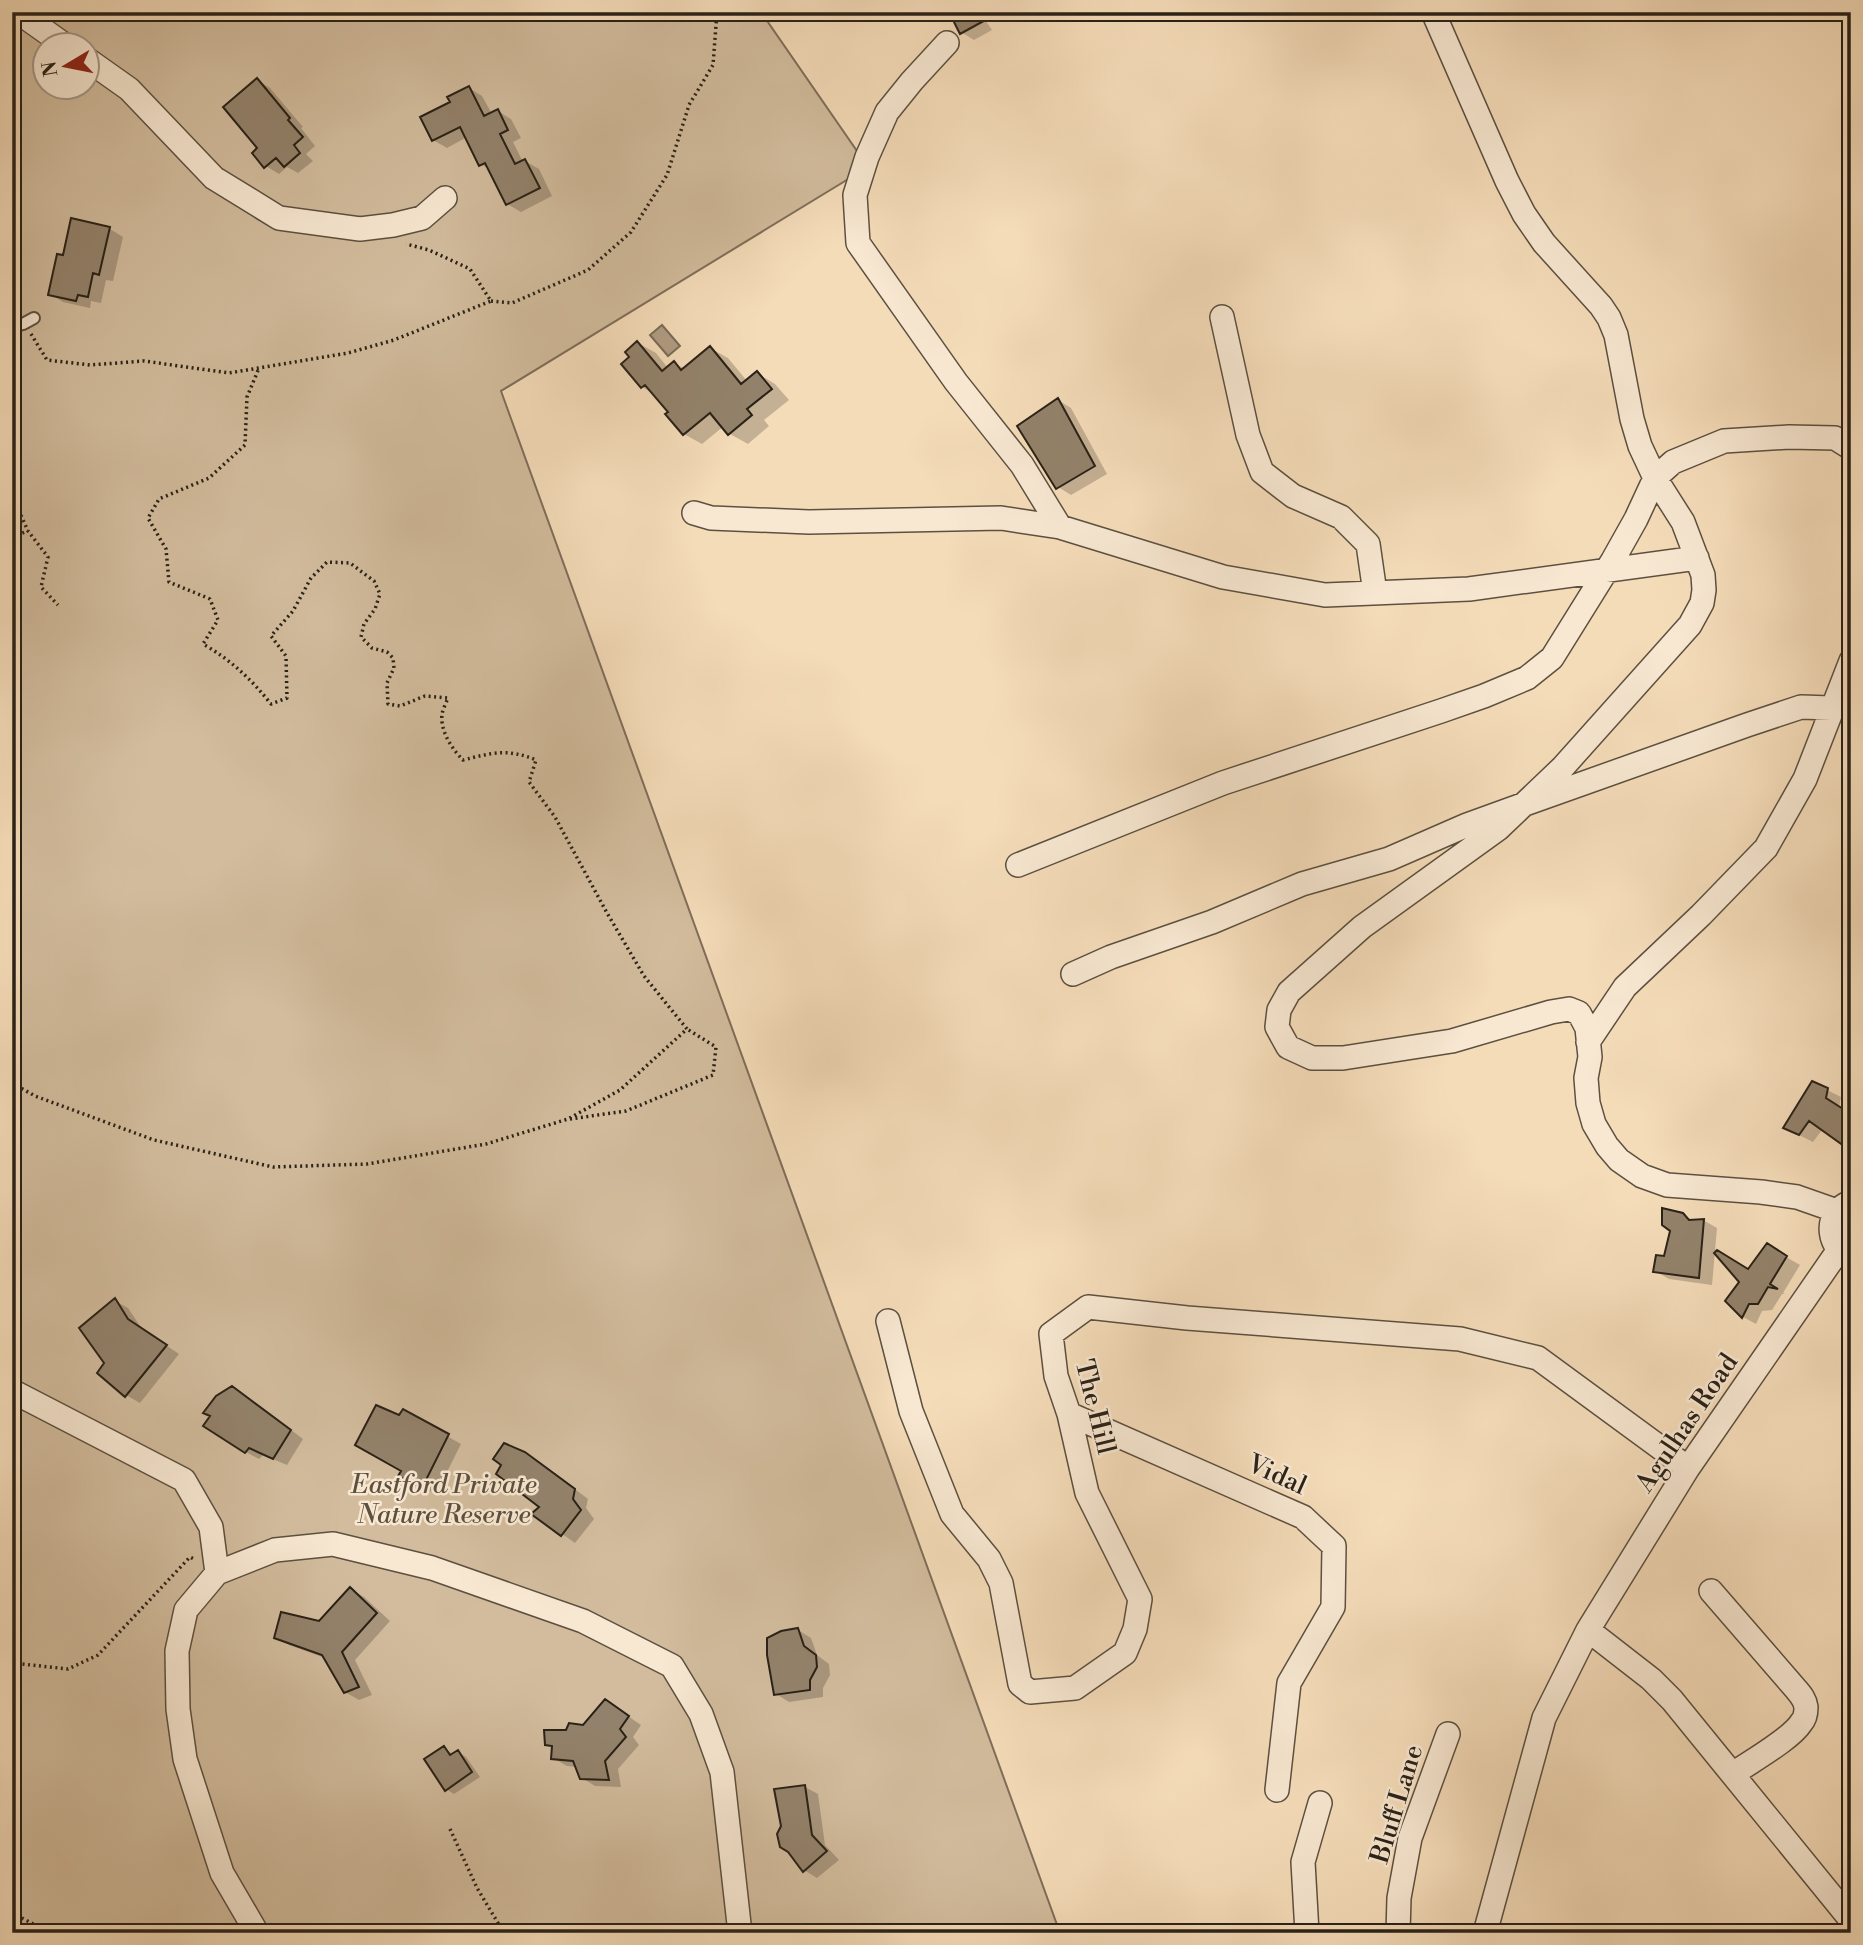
<svg xmlns="http://www.w3.org/2000/svg" width="1863" height="1945" viewBox="0 0 1863 1945" font-family="'Libre Bodoni',serif">
<style>
.green{fill:#d2bc9d;stroke:#7e6e5a;stroke-width:2;fill-rule:evenodd}
.water{fill:#b09c82;stroke:#7a6b57;stroke-width:2}
.shadow{fill:#0003}
.building{fill:#93826b;stroke:#292117;stroke-width:2}
.lines{fill:none;stroke-linecap:round;stroke-linejoin:round}
.lane-casing{stroke:#5c5040;stroke-width:14}
.street-casing{stroke:#5c5040;stroke-width:26}
.path{stroke:#292117;stroke-width:3.5;stroke-dasharray:2 3.5;stroke-linecap:butt}
.lane{stroke:#f8e8d2;stroke-width:10}
.street{stroke:#f8e8d2;stroke-width:23}
.labels{text-anchor:middle;dominant-baseline:central;stroke-width:5;stroke-linejoin:round;paint-order:stroke}
.street-label{font-size:26px;fill:#292117;stroke:#f8e8d2}
.park-label{font-size:26px;font-style:italic;fill:#5c503f;stroke:#f8e8d2}
</style>
<rect width="100%" height="100%" fill="#f5dcb9"/>
<filter id="stains"><feTurbulence type="fractalNoise" baseFrequency=".00286" numOctaves="4"/><feColorMatrix values="0 0 0 0 .2 0 0 0 0 .09 0 0 0 0 .02 0 0 0 .5 -.17"/></filter>
<radialGradient id="worn" r=".72"><stop offset=".6" stop-color="#630" stop-opacity="0"/><stop offset="1" stop-color="#630" stop-opacity=".3"/></radialGradient>
<path class="green" d="M12,12H761L868,167L501,391L1060,1933H12ZM46,46H88V88H46Z"/>
<path class="water" d="M662,325L680,346L668,356L650,335Z"/>
<path class="shadow" d="M981,14L992,30L974,40L961,32Z
M257,80L270,88L303,127L301,128L315,146L306,154L313,161L298,173L287,167L279,174L266,166L260,148Z
M469,88L482,96L492,114L498,111L511,119L521,138L513,142L523,162L525,161L539,169L552,196L521,212L507,204L490,170L481,164L467,137L447,148L433,140L452,103Z
M12,164L20,175L12,180Z
M73,220L110,229L123,237L113,281L106,280L101,303L91,301L90,308L63,302L50,294L64,257Z
M638,343L656,353L668,368L674,363L685,369L710,348L728,358L747,381L757,373L775,384L789,400L764,420L769,426L748,444L730,434L724,426L702,444L684,434L670,413L656,395L642,387L631,357Z
M1058,400L1071,408L1107,474L1071,495L1058,487Z
M1827,1090L1841,1097L1839,1107L1813,1142L1785,1128Z
M1683,1215L1694,1221L1703,1220L1717,1228L1712,1285L1669,1279L1655,1271L1665,1258Z
M1767,1246L1800,1265L1783,1293L1785,1294H1782L1772,1310L1762,1311L1756,1324L1743,1317L1727,1301Z
M115,1301L128,1308L142,1329L179,1354L140,1403L126,1395L99,1373L106,1363Z
M232,1388L246,1396L303,1439L287,1465L263,1455L259,1459L246,1452Z
M404,1412L461,1444L436,1494L414,1483L403,1470L400,1418Z
M524,1453L539,1462L588,1499L586,1508L594,1519L575,1543L534,1514L542,1507L504,1465Z
M350,1589L364,1597L390,1621L355,1660L372,1695L359,1700L345,1692L325,1658L289,1645L276,1638L320,1623Z
M798,1630L811,1638L817,1655L829,1664L830,1675L823,1688V1697L789,1702L776,1694Z
M606,1701L641,1725L633,1737L639,1745L618,1769L621,1787L595,1786L582,1778L577,1767L567,1766L553,1758L554,1748L546,1744L568,1732L584,1727Z
M444,1748L454,1755L458,1752L466,1757L480,1777L454,1794L446,1789Z
M805,1787L818,1794L825,1845L839,1860L817,1878L804,1870Z"/>
<path class="building" d="M949,12H1000L960,34Z
M257,78L290,118L288,120L303,137L294,145L300,153L284,167L276,158L264,168L252,153L257,148L223,107Z
M469,86L484,116L498,109L508,130L500,134L515,164L525,159L540,188L506,205L485,163L479,166L460,127L432,141L420,117L450,102L447,97Z
M71,218L110,227L99,275L93,273L88,297L78,295L76,301L48,295L57,254L63,255Z
M637,341L662,371L674,361L681,370L710,346L741,384L757,371L772,389L747,409L752,415L728,435L710,413L683,435L665,414L668,412L645,385L641,388L621,364L629,357L625,352Z
M1058,398L1095,466L1056,489L1017,426Z
M1812,1081L1828,1088L1826,1098L1851,1114V1151L1809,1121L1799,1135L1783,1128Z
M1662,1208L1683,1213L1689,1220L1704,1219L1699,1278L1653,1272L1656,1255L1664,1256L1670,1231L1662,1225Z
M1767,1243L1787,1256L1770,1284L1778,1289L1768,1287L1758,1304H1749L1742,1318L1725,1301L1739,1282L1714,1253L1717,1250L1748,1269Z
M115,1298L128,1319L167,1345L125,1397L97,1373L104,1363L79,1328Z
M232,1386L291,1430L273,1459L249,1448L245,1453L203,1426L210,1416L203,1413L216,1396Z
M376,1405L399,1415L403,1409L449,1434L422,1488L398,1476L401,1471L355,1445Z
M504,1443L525,1452L575,1489L573,1499L581,1510L561,1536L531,1514L539,1507L496,1474L501,1465L493,1459Z
M350,1587L377,1613L342,1652L359,1687L344,1693L322,1655L274,1638L281,1612L319,1621Z
M798,1628L804,1646L816,1655L817,1667L810,1680V1690L774,1695L767,1655V1638L781,1631Z
M605,1699L629,1716L620,1729L626,1737L605,1761L609,1780L580,1779L573,1761L551,1759L552,1746L545,1745L544,1730H566L569,1723L583,1725Z
M444,1746L450,1755L458,1750L472,1772L445,1791L424,1759Z
M805,1785L812,1835L827,1851L803,1872L788,1852L780,1847L777,1834L781,1826L774,1789Z"/>
<g class="lines">
<g class="lane-casing">
<path id="lane" d="M12,327L23,324L34,318"/>
</g>
<g class="street-casing">
<path id="street" d="M18,12L66,46
M1433,12L1507,181L1524,214L1544,243L1601,306L1609,318L1616,335L1632,419L1640,446L1655,478L1683,522L1703,575L1704,590L1702,603L1690,625L1563,767L1498,829L1362,927L1289,992L1279,1010L1277,1027L1288,1047L1312,1058H1343L1452,1041L1551,1012L1569,1009L1579,1013L1587,1028L1590,1057L1586,1078L1588,1103L1594,1124L1607,1146L1619,1160L1642,1176L1667,1185L1761,1192L1797,1197L1837,1211
M947,43L912,81L887,112L867,157L855,195L858,243L956,382L1022,465L1060,527
M88,60L129,89L214,178L279,218L360,229L393,225L422,218L445,198
M1222,317L1248,435L1262,472L1293,496L1341,517L1368,544L1375,593
M694,513L711,518L809,522L1001,518L1060,527L1223,577L1325,595L1469,589L1697,558
M1018,865L1223,783L1441,711L1484,696L1527,678L1552,658L1613,560L1636,519L1655,478L1673,462L1724,441L1789,437L1835,438L1851,448
M1073,974L1111,957L1212,922L1302,884L1389,859L1467,825L1525,804L1747,725L1801,707L1831,708
M1588,1042L1625,987L1701,915L1766,848L1805,779L1851,661
M1848,1258C1826,1244 1824,1212 1851,1202
M888,1321L911,1411L952,1514L989,1559L1001,1583L1020,1684L1030,1692L1075,1688L1125,1653L1135,1629L1140,1599L1087,1493L1069,1414L1056,1376L1051,1334L1088,1307L1187,1318L1460,1339L1538,1358L1688,1468
M12,1391L184,1480L211,1527L217,1573L186,1610L177,1651L178,1709L185,1759L222,1873L257,1933
M1069,1414L1303,1517L1334,1546L1333,1607L1289,1683L1277,1790
M217,1573L275,1550L333,1544L432,1568L583,1621L672,1666L701,1714L722,1772L740,1933
M1711,1591L1795,1688C1800,1694 1805,1699 1806,1707C1806,1713 1805,1719 1801,1723C1791,1739 1750,1762 1733,1774
M1588,1630L1651,1679L1672,1700L1851,1920
M1307,1933L1303,1862L1320,1803
M1398,1933L1399,1898L1410,1838L1448,1734
M1485,1933L1544,1718L1588,1630L1688,1468L1838,1251"/>
</g>
<path class="path" d="M491,301L512,303L588,270L631,232L667,175L689,105L713,65L717,12
M31,334L47,360L90,365L144,361L229,373L348,353L394,340L491,301L470,269L429,250L406,244
M12,495L28,531L48,557L41,587L58,605
M12,537L28,531
M12,1083L35,1096L154,1140L273,1167L367,1164L486,1144L568,1119L620,1090L687,1029L644,976L607,913L555,817L529,782L536,760C507,748 492,753 463,760C452,749 440,731 442,714C443,709 446,703 448,698L425,696L400,706L388,704L387,683L394,668L393,658L387,652L372,648L361,637L364,624L375,609L380,594L374,581L350,563L327,562L311,578L293,611L271,636L286,656L287,698L271,704C251,679 231,660 203,644L218,620L210,599L169,582L166,549L148,518L159,499L209,478L245,445L247,397L259,368
M570,1119L626,1111L713,1075L716,1047L687,1029
M12,1661L22,1664L68,1669L98,1655L190,1557L194,1559
M450,1829L477,1888L504,1933
M12,1913L51,1933"/>
<use href="#lane" class="lane"/>
<use href="#street" class="street"/>
</g>
<g class="labels">
<g class="street-label">
<text transform="translate(1095 1407) rotate(76)">The Hill</text>
<text transform="translate(1687 1423) rotate(-56)">Agulhas Road</text>
<text transform="translate(1277 1475) rotate(24)">Vidal</text>
<text transform="translate(1397 1804) rotate(-73)">Bluff Lane</text>
</g>
<g class="park-label">
<text x="444" y="1485">Eastford Private<tspan x="444" dy="30">Nature Reserve</tspan></text>
</g>
</g>
<rect width="1863" height="1945" fill="none" stroke="#f5dcb9" stroke-width="42"/>
<rect x="14" y="14" width="1835" height="1917" fill="none" stroke="#292117" stroke-width="3.5"/>
<rect x="21" y="21" width="1821" height="1903" fill="none" stroke="#292117" stroke-width="2"/>
<g transform="translate(66 66) rotate(260)"><circle r="33" fill="#f8e8d2" stroke="#a59887" stroke-width="2"/>
<path d="M0-5L12 26L0 18L-12 26Z" fill="#8f2418"/>
<text y="-10" font-size="19" font-weight="bold" text-anchor="middle" fill="#292117">N</text>
</g>
<rect width="100%" height="100%" filter="url(#stains)"/>
<rect width="100%" height="100%" fill="url(#worn)"/>
</svg>
